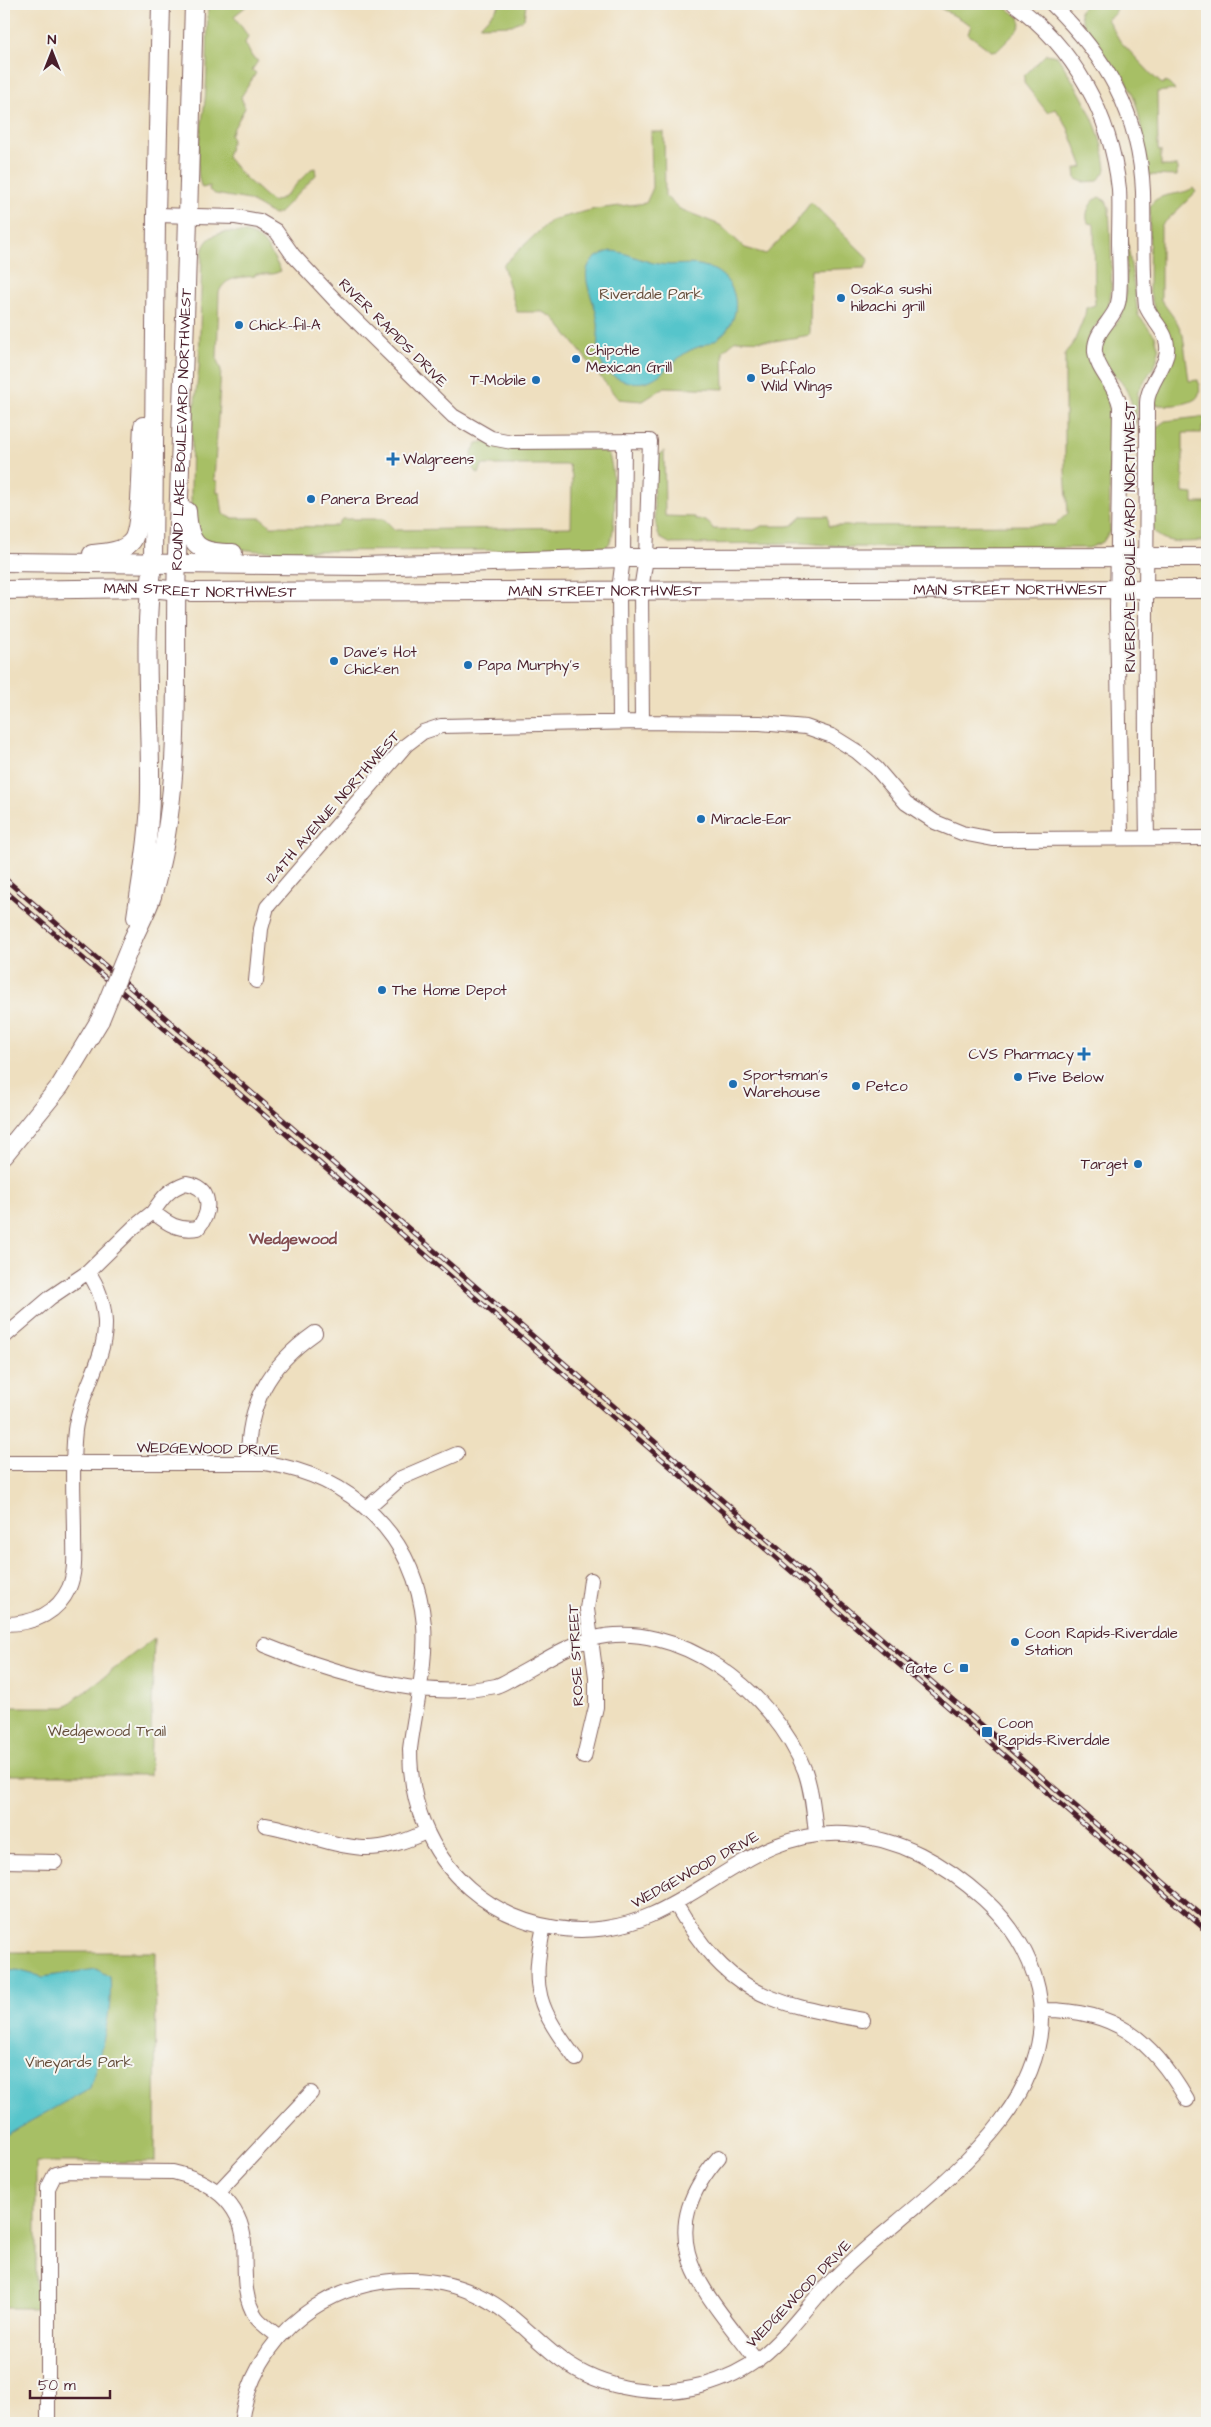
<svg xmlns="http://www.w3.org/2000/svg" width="1211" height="2427" viewBox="0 0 1211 2427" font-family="'Architects Daughter',sans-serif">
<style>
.green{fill:#a7bf65;stroke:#786f48}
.water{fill:#57c5cb;stroke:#50727b}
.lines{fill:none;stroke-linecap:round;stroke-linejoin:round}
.minor-casing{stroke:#83625f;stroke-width:16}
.major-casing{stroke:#83625f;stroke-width:20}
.minor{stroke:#fff;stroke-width:14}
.major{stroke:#fff;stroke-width:18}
.rail-casing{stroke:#4a1f2b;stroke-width:5}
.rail{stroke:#f6f6f2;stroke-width:3;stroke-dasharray:9;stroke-linecap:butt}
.major-bridge-casing{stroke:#83625f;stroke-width:20;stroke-linecap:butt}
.major-bridge{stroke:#fff;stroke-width:18}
.poi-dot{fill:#1f6fb2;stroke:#f6f6f2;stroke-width:2}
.labels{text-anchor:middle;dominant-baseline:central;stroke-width:4;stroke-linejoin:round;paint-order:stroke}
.poi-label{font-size:15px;fill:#4a1f2b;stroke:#f6f6f2;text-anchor:start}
.park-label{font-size:15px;fill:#664f3c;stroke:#f6f6f2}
.street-label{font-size:15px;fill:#4a1f2b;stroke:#f6f6f2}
.neighbourhood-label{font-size:16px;font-weight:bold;fill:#824c4f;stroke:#f6f6f2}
</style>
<rect width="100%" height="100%" fill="#f6f6f2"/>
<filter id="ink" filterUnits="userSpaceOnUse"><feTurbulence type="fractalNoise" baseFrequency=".02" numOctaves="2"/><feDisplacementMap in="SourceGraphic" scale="10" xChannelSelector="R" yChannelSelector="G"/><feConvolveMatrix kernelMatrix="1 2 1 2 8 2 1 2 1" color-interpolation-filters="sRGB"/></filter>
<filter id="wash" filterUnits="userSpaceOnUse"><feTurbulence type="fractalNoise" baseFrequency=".0096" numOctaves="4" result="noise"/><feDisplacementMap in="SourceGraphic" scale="20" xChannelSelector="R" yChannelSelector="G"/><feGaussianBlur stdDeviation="1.12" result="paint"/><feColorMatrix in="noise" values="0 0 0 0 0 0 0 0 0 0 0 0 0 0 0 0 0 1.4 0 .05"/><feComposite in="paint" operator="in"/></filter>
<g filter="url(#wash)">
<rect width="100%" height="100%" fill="#eedfbf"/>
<path class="green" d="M208,4H249L234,16L248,36L245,43L252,57L258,61L252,70L256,73L241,97L245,108L230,135L232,140L227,157L242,175L272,202L284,197L311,169L315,168L316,175L279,213L274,215L249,200L215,194L209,190L210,186L202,188C191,165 205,115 206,89C208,60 207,32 208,4Z
M498,4H526L524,19L512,25L480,26L499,6Z
M933,4H1001L1019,17L1021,24L1018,30L998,50L991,51L968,34L971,25Z
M1087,4H1116L1115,14L1107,19L1120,41L1155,78L1162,84L1166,81L1175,90L1157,92L1158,150L1161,151V166H1177V176L1148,175C1142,146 1142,105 1126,81C1116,67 1077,26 1080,10Z
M1046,54L1057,56C1080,91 1102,127 1106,169L1098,181L1083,182L1076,179L1075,169L1083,167L1068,128L1056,109L1047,112L1024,83V76Z
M651,132H664L665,196L680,209L720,225L745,248L766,254L794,225L811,202L869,259L865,268L811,270L810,335L774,341L736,340L723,351L724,389L665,387L643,401L618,399L553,317L543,312H517L503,265L551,220L595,209L646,203L652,190Z
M1193,188L1196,192L1161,226V300L1177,322L1183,335L1189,381L1198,380C1199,385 1201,391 1198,396C1194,405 1160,408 1153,403L1152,398L1170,366L1149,290L1150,206C1159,191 1179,197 1193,188Z
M1099,197L1106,201L1109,208C1110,230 1114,284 1109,304C1104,319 1087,330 1087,347C1087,369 1105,380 1109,399L1110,531L1103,542L1089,548L851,547L804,543L671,544L660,538C653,527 652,476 655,463C656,458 660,454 664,451L665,516L695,517V519C703,519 710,522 713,529L754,530L762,526H787L793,525L803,516H828L829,526L1055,525L1068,513L1065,471V353L1074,342L1085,315L1086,308L1095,305L1094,224L1088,223C1084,214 1090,201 1099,197Z
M230,232C236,233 244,232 250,234C266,239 273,257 281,271L273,274H255V276C240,278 226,276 219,292L217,360L221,370L214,480L217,481V493H220L223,514L232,518H261L271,526L330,527L337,525L342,519H384L395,530L571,527L572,476L569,465H482L479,474L473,469C470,458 470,446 482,442L595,448L608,453C615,466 618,536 608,545C603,550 596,549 589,550L258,551L239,549L201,540L191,521V490L192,427L199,368L202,253C205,238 215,233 230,232Z
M1127,238L1138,315L1155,336L1159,350L1156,363L1138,391L1136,426C1135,412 1131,398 1124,386C1116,374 1102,366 1101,351C1101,336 1114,330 1120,318C1130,298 1125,261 1127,238Z
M1200,417L1207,419V427H1202V433H1183V493L1193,494V503H1207V541C1189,541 1162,547 1152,528L1154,429L1165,421Z
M154,1638L150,1775H4V1707H65Z
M4,1952H156L155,2162H36V2308H4Z"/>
<path class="water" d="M611,251C627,252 641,261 658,264C674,267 691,261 707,267C739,277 746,318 718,338C709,345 697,346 687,352C673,360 661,379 644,382C625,385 605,376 599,357C596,346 599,334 598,323C595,294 567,263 611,251Z
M96,1969L110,1977C113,2015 100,2052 90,2088L4,2136V1972L17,1970L43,1977Z"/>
</g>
<g filter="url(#ink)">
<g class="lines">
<g class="minor-casing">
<path id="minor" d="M1014,4C1074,47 1111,115 1119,189C1120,206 1119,224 1119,242C1119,260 1121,280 1119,298C1117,319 1093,330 1095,352C1097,371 1116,385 1120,406L1117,609L1121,837
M1052,4C1106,57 1140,114 1143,192C1144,230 1142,269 1146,306C1151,318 1160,325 1165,337C1175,362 1148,379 1147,403C1147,548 1144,693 1147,838
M156,215L236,217L259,221L276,231L293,255L335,300L453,416L491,438L512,442L650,441L646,558L641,590L642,722
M620,722L619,590L623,558L624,441
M256,981L261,929L267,907L406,745L423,732L441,726L642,722L760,723L806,727L832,736L856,751L876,768L906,803L935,822L962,833L993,839L1207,838
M186,1183C212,1187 212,1211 198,1228C178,1231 168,1224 153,1212C163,1197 169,1189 186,1183Z
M4,1337L51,1297L88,1272L134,1227L153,1212
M4,1463H265C351,1476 416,1535 424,1625C427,1665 415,1708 410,1749C410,1802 428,1852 469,1888C493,1909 524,1923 556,1928C588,1933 622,1928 651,1915C719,1885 765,1829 846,1834C900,1838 944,1863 984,1899C1011,1924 1030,1953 1038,1989C1062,2099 942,2183 870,2245C853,2260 836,2275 821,2292C782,2337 763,2369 701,2386C651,2399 594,2387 554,2354C534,2338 516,2318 494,2304C435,2267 356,2274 302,2316C269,2341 246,2382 241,2423
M248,1463C247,1405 268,1366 315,1333
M367,1508L401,1478L457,1454
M4,1624C31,1624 56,1616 69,1588C76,1572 74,1553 74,1536C74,1501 71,1465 75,1430C80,1392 106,1360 105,1322C104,1303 99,1287 88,1272
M264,1645C320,1668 401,1694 462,1690C473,1690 485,1688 496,1686C503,1684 510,1679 516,1676C541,1663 563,1647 591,1639C677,1616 775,1693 805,1771C812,1791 814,1814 816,1834
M584,1757L596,1707V1677L587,1609L591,1580
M265,1825C298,1830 329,1846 363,1848C385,1849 406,1841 426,1832
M4,1861L55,1862
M675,1903C727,1992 765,2003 863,2020
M544,1926C530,1990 538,2008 576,2059
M1041,2010C1114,2009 1151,2038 1187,2100
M719,2157C647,2240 705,2291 757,2361
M219,2191L311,2093
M48,2423V2188L55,2174L68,2171L173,2172C209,2180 241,2202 244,2242C246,2267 241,2295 256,2317C261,2324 272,2331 279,2337"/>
</g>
<g class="major-casing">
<g id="major">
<path d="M187,511C189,546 198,553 233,553"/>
<path d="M92,554C105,553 123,552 132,541C143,527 141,448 143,426"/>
<path d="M4,562L363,566L623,558L1207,557"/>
<path id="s1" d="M4,590L149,588L192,592L1207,589"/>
<path d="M136,917C142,875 150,833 150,792C151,716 142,639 153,563L156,215L161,4"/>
<path id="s2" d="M133,939C139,925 147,911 152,896C185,788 173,669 177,557C183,373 190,188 194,4"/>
<path d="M4,1155L60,1086L100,1020"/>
</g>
</g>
<use href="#minor" class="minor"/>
<use href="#major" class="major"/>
<g class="rail-casing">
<path id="rail" d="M4,878L1207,1920
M4,890L1207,1931"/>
</g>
<use href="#rail" class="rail"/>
<g class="major-bridge-casing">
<path id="major-bridge" d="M100,1020L133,939"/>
</g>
<use href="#major-bridge" class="major-bridge"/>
</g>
</g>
<g class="poi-dot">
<circle cx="841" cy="298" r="5"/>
<circle cx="239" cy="325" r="5"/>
<circle cx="576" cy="359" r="5"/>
<circle cx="751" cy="378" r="5"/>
<circle cx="536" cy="380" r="5"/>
<path d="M390.5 451.5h5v5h5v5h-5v5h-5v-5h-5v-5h5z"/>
<circle cx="311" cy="499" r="5"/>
<circle cx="334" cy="661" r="5"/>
<circle cx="468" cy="665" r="5"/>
<circle cx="701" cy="819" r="5"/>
<circle cx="382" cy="990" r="5"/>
<path d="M1081.5 1046.5h5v5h5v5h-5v5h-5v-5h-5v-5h5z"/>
<circle cx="1018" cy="1077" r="5"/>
<circle cx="733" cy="1084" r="5"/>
<circle cx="856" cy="1086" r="5"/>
<circle cx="1138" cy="1164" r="5"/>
<circle cx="1015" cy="1642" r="5"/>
<rect x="959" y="1663" width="10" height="10" rx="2.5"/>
<rect x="981" y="1726" width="12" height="12" rx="2.5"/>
</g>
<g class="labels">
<g class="poi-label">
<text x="851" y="289">Osaka sushi<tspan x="851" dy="17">hibachi grill</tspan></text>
<text x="249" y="325">Chick-fil-A</text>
<text x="586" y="350">Chipotle<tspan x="586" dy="17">Mexican Grill</tspan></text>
<text x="761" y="369">Buffalo<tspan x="761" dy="17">Wild Wings</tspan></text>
<text x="526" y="380" text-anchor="end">T-Mobile</text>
<text x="403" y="459">Walgreens</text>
<text x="321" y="499">Panera Bread</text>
<text x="344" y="652">Dave's Hot<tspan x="344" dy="17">Chicken</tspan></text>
<text x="478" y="665">Papa Murphy's</text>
<text x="711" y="819">Miracle-Ear</text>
<text x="392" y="990">The Home Depot</text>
<text x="1074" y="1054" text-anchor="end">CVS Pharmacy</text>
<text x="743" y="1075">Sportsman's<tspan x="743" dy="17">Warehouse</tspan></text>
<text x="1028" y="1077">Five Below</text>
<text x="866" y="1086">Petco</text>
<text x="1128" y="1164" text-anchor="end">Target</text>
<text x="1025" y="1633">Coon Rapids-Riverdale<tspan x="1025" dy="17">Station</tspan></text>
<text x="954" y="1668" text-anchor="end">Gate C</text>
<text x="998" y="1723">Coon<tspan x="998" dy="17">Rapids-Riverdale</tspan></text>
</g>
<g class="park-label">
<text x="651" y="294">Riverdale Park</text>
<text x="107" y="1731">Wedgewood Trail</text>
<text x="79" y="2062">Vineyards Park</text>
</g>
<g class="street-label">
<text transform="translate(393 333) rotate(45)">RIVER RAPIDS DRIVE</text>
<text stroke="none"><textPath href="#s2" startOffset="516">ROUND LAKE BOULEVARD NORTHWEST</textPath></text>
<text transform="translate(1130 537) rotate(-90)">RIVERDALE BOULEVARD NORTHWEST</text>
<text stroke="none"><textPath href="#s1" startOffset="196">MAIN STREET NORTHWEST</textPath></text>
<text stroke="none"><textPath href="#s1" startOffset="601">MAIN STREET NORTHWEST</textPath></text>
<text stroke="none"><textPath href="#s1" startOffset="1006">MAIN STREET NORTHWEST</textPath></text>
<text transform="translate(333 807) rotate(-49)">124TH AVENUE NORTHWEST</text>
<text transform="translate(208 1449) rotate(1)">WEDGEWOOD DRIVE</text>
<text transform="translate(576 1655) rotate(-93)">ROSE STREET</text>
<text transform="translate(695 1870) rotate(-29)">WEDGEWOOD DRIVE</text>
<text transform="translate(799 2294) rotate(-46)">WEDGEWOOD DRIVE</text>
</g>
<g class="neighbourhood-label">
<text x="293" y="1239">Wedgewood</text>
</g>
</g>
<rect width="1211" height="2427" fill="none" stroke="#f6f6f2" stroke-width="20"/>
<g transform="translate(52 52)" stroke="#f6f6f2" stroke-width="4" paint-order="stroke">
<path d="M0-4L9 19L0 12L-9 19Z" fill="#4a1f2b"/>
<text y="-8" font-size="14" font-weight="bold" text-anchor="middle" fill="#4a1f2b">N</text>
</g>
<path d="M30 2390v8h80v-8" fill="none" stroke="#4a1f2b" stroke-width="2.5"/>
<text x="38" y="2390" font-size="15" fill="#4a1f2b" stroke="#f6f6f2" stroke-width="4" paint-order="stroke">50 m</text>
</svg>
